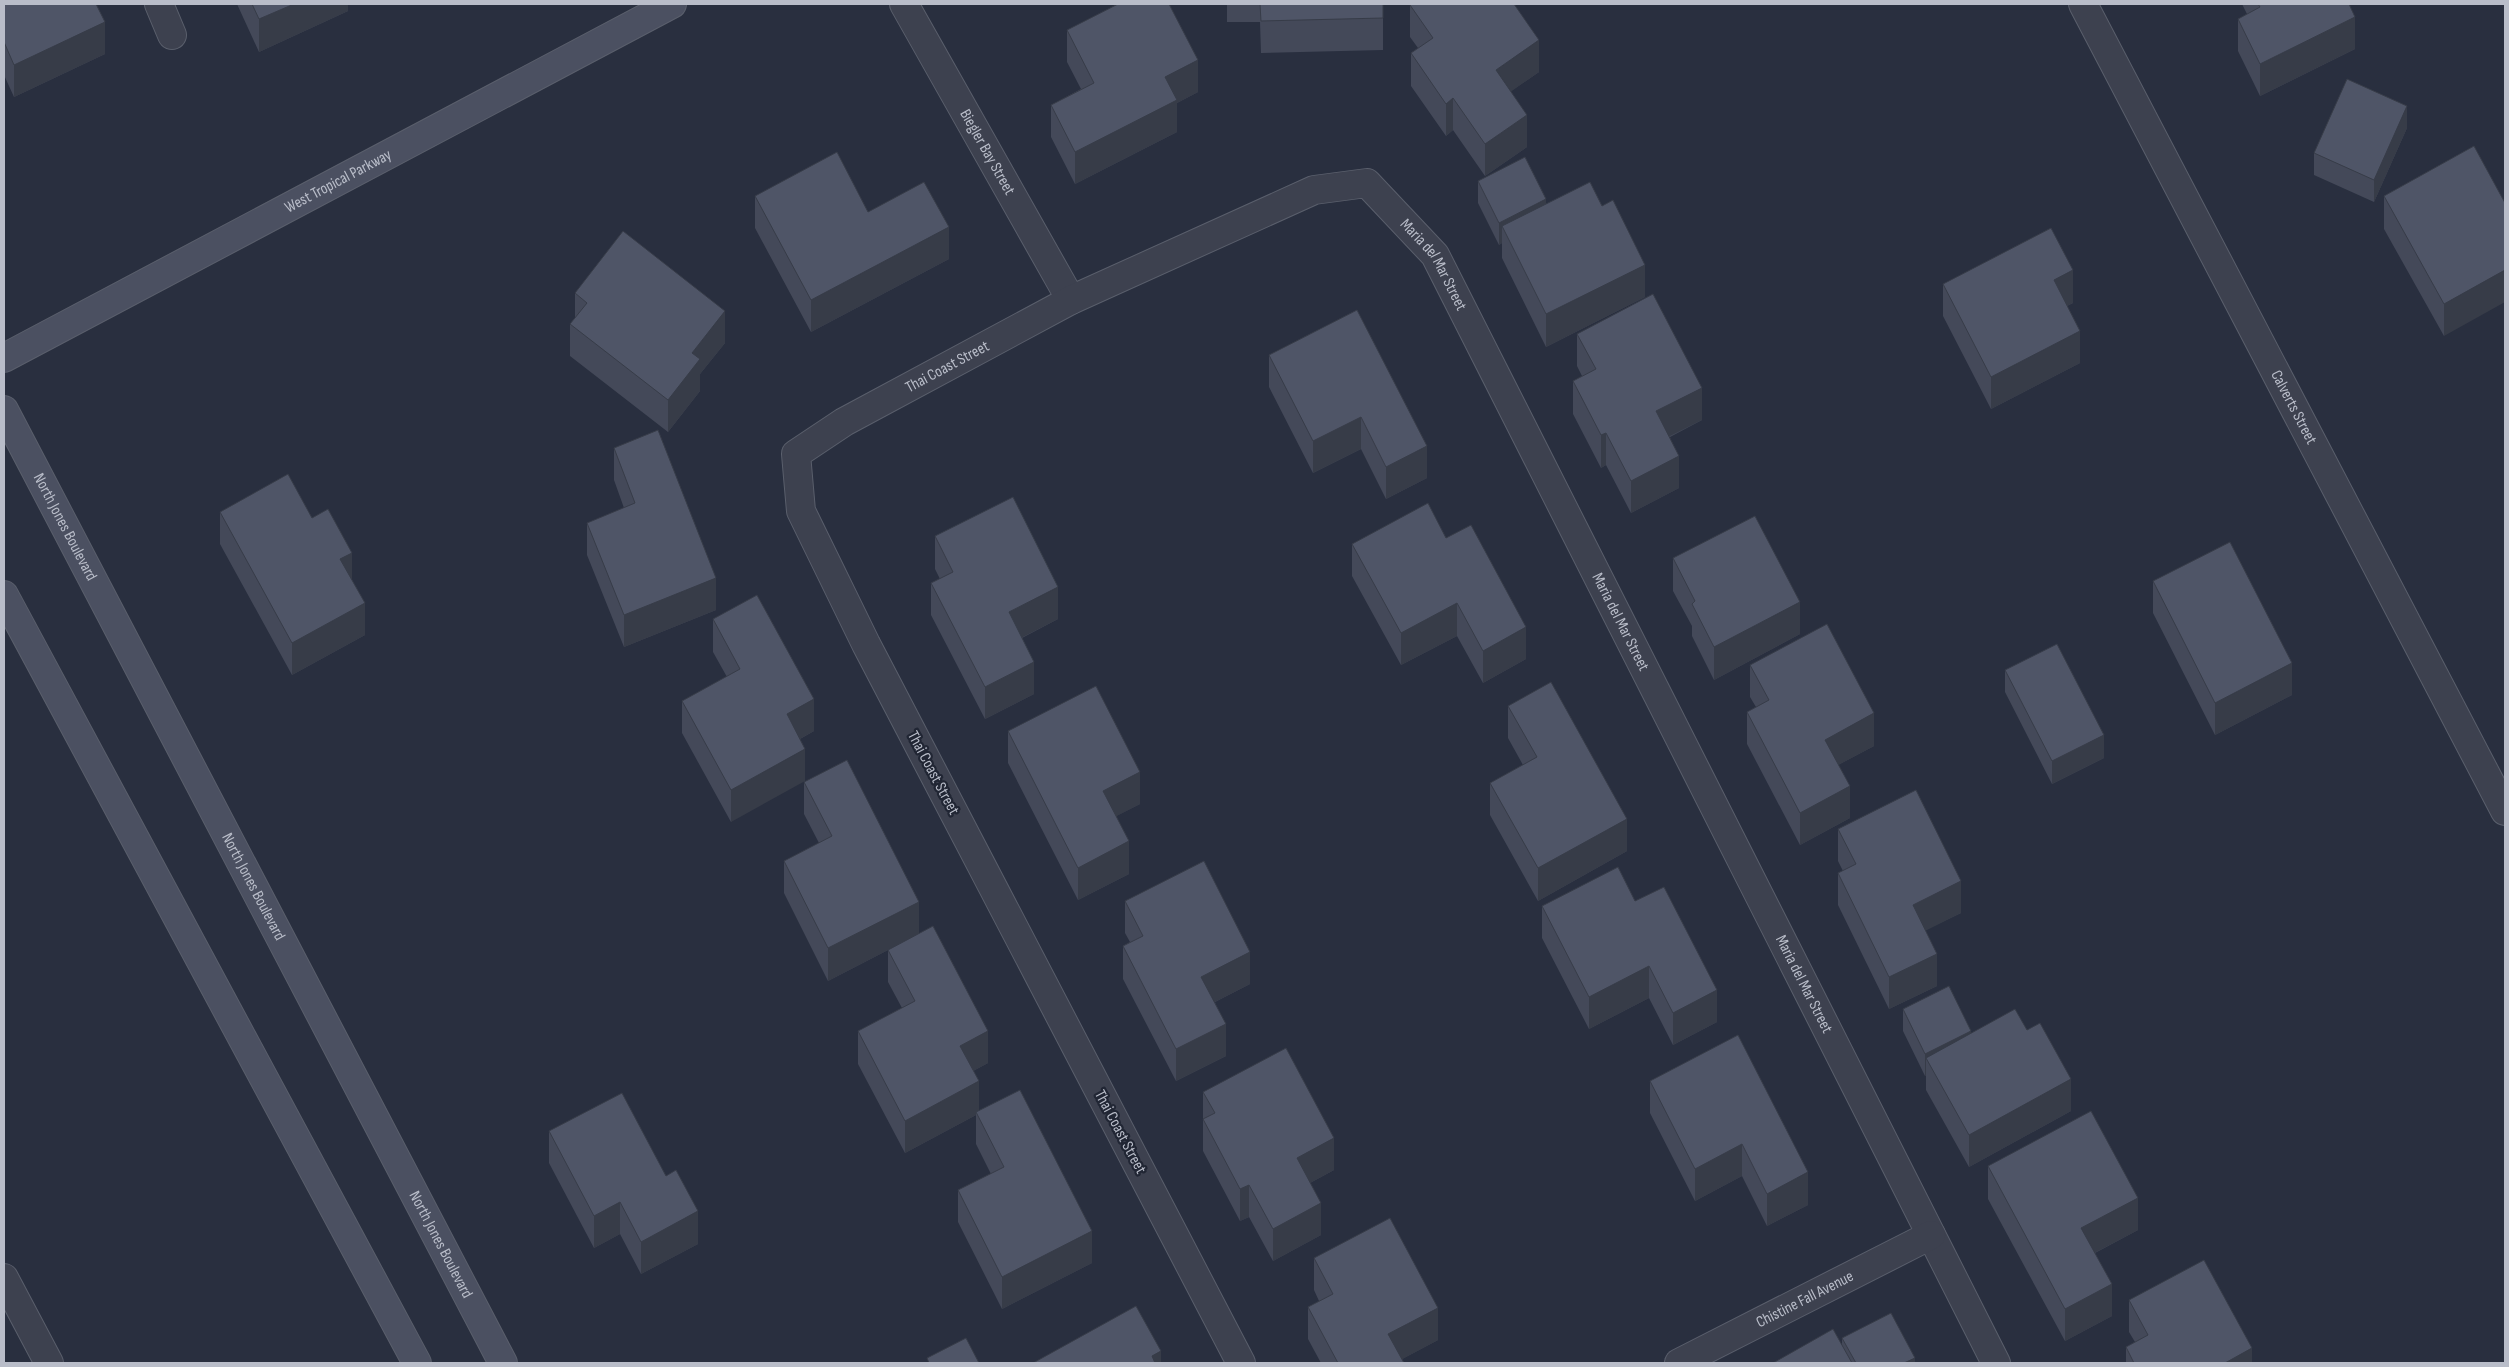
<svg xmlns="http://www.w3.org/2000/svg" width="2509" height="1367" viewBox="0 0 2509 1367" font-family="'Sofia Sans Condensed',sans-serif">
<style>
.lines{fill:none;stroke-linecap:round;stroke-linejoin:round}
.street-casing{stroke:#5a5f6c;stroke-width:30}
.secondary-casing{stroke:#5a5f6c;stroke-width:30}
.street{stroke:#3d414f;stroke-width:28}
.secondary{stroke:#4b5061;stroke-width:28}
.wall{fill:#444959}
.shaded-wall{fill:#373c48}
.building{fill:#4f5567;stroke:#373c48}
.labels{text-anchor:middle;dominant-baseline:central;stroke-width:4.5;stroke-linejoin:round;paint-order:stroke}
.street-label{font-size:16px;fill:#b9bdc9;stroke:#212634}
</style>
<rect width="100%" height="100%" fill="#292f3f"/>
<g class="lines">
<g class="street-casing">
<g id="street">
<path d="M159,4L172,35"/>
<path id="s1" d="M904,4L1071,300"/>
<path id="s2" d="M2083,4L2505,811"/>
<path d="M4,1278L49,1363"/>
<path id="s3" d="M1241,1363L866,644L801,511L796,454L844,422L1071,300L1314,190L1367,183L1435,255L1996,1363"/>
<path id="s4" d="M1679,1363L1931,1235"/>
</g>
</g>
<g class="secondary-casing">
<g id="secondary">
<path id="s5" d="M4,358L672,4"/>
<path id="s6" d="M4,410L503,1363"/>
<path d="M4,595L417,1363"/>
</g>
</g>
<use href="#street" class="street"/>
<use href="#secondary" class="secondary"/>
</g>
<path class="wall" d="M4,4L105,54L14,97L4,75Z
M237,4H348V11L259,52Z
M1227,4H1383V50L1261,53L1260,22H1227Z
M2242,4H2349L2355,49L2260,96L2238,51V19L2247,14Z
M1410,5L1539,72L1511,91L1527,147L1485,176L1453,130L1446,136L1411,86V53L1418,48L1410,37Z
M1067,30L1198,92L1177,103V132L1075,184L1051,137V105L1081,89L1067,62Z
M2407,128L2374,202L2314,175V153Z
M2474,146L2444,336L2384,229V196Z
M1478,181L1546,204L1645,297L1546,347L1502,258V243L1499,245L1478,203Z
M755,196L868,212L949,259L811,332L755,228Z
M1943,284L2073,303L2067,306L2080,363L1991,409L1943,316Z
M575,293L725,343L700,374V391L668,432L570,356V324L575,318Z
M1357,310L1427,478L1386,499L1361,449L1313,473L1269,387V355Z
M1577,334L1702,420L1670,437L1679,488L1631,513L1606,465L1601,468L1573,414V381L1582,376L1577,366Z
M614,448L716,610L624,647L587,555V523L624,508L614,480Z
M220,512L312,518L352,580L365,635L292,675L220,544Z
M935,536L1058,619L1022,638L1034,694L985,719L931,615V583L940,579L935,569Z
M1446,538L1526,659L1483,683L1457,636L1401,665L1352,576V544Z
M1673,558L1800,634L1714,680L1692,636V626L1673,591Z
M2153,581L2292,695L2215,735L2153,613Z
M713,619L814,731L800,739L731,822L682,733V701L727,677L713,652Z
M1750,665L1874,746L1838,765L1850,818L1800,845L1747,744V712L1756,707L1750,697Z
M2005,670L2104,758L2052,784L2005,692Z
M1508,706L1627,851L1538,901L1490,815V783L1523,765L1508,738Z
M1008,731L1140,804L1116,816L1129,874L1078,900L1008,763Z
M804,782L919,933L988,1063L973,1071L979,1111L1092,1263L1002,1309L958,1222V1190L991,1174L976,1144V1115L905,1153L858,1064V1031L902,1008L888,982V950L828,981L784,893V861L819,843L804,814Z
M1838,829L1961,913L1925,930L1937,986L1889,1009L1838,905V873L1843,871L1838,861Z
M1125,901L1250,984L1215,1002L1226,1056L1176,1081L1123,979V946L1130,942L1125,933Z
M1635,901L1717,1022L1673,1045L1649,998L1589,1029L1542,938V906Z
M1903,1009L1971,1033L2071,1111L1969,1167L1926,1090V1075L1925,1076L1903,1031Z
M1738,1035L1808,1205L1767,1226L1742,1176L1695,1201L1650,1113V1081Z
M1203,1092L1334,1170L1310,1183L1321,1235L1273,1261L1249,1217L1240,1221L1203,1151Z
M549,1131L666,1176L698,1244L641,1274L620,1234L594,1248L549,1163Z
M1988,1166L2138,1230L2095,1253L2112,1316L2065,1341L1988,1199Z
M1314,1258L1438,1340L1402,1359L1404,1363H1321L1308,1339V1307L1319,1301L1314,1290Z
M2129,1300L2252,1363H2126V1347L2135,1342L2129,1332Z
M1842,1338L1915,1363H1773L1842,1346Z"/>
<path class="shaded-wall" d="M294,4H348V11L259,52V19Z
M2355,17V49L2260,96V64Z
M105,22V54L14,97V65Z
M1539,40V72L1496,102V70Z
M1198,60V92L1177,103V132L1075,184V152L1165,77Z
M1453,98V130L1446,136V104Z
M2407,106V128L2374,202V180Z
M1527,115V147L1485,176V144Z
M1546,199V221L1502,226V243L1499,245V223Z
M949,227V259L811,332V300Z
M1645,265V297L1546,347V314Z
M2073,270V303L2054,312V280Z
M2505,270V302L2444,336V304Z
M725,311V343L700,374V391L668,432V400L692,353Z
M2080,331V363L1991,409V377Z
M1702,388V420L1656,443V411Z
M1361,417V449L1313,473V441Z
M1606,433V465L1601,468V435Z
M1427,446V478L1386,499V467Z
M1679,456V488L1631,513V481Z
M352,553V585L340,559Z
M716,578V610L624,647V615Z
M1058,587V619L1009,644V612Z
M1800,602V634L1714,680V647Z
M365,603V635L292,675V643Z
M1457,603V636L1401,665V633Z
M1526,627V659L1483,683V651Z
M1034,662V694L985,719V687Z
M2292,663V695L2215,735V703Z
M814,699V731L787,746V714Z
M1874,713V746L1825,772V740Z
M2104,735V758L2052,784V761Z
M805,749V781L731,822V790Z
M1140,772V804L1103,823V791Z
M1850,786V818L1800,845V813Z
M1627,819V851L1538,901V868Z
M1129,841V874L1078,900V868Z
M1961,881V913L1913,937V905Z
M919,902V934L828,981V948Z
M1250,952V984L1201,1009V977Z
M1937,954V986L1889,1009V977Z
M1649,966V998L1589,1029V997Z
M1717,990V1022L1673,1045V1013Z
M1226,1024V1056L1176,1081V1049Z
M988,1031V1063L960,1078V1046Z
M1971,1031V1053L1926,1058V1075L1925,1076V1054Z
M2071,1079V1111L1969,1167V1135Z
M979,1081V1114L976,1112V1115L905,1153V1121Z
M1334,1138V1170L1297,1190V1158Z
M1742,1144V1176L1695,1201V1169Z
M1808,1172V1205L1767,1226V1194Z
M1249,1185V1217L1240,1221V1189Z
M2138,1198V1230L2081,1260V1228Z
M620,1202V1234L594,1248V1216Z
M1321,1203V1235L1273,1261V1229Z
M698,1211V1244L641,1274V1242Z
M1092,1231V1263L1002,1309V1277Z
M2112,1284V1316L2065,1341V1309Z
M1438,1308V1340L1395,1363L1388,1334Z
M2252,1348V1363H2225Z
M1161,1351V1363H1152V1356Z
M1915,1358V1363H1904Z"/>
<path class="building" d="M4,4H96L105,22L14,65L4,42Z
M252,4H294L259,19Z
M1118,4H1169L1198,60L1165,77L1177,100L1075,152L1051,105L1094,83L1067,30Z
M1260,4H1383V18L1261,21Z
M1412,4H1514L1539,40L1496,70L1527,115L1485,144L1453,98L1446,104L1411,53L1433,38L1410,5Z
M2258,4H2349L2355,17L2260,64L2238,19L2260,7Z
M2347,79L2407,106L2374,180L2314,153Z
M2474,146L2505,203V270L2444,304L2384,196Z
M837,152L868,212L924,182L949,227L811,300L755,196Z
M1525,157L1546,199L1499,223L1478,181Z
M1590,182L1602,206L1613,200L1645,265L1546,314L1502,226Z
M2051,228L2073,270L2054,280L2080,331L1991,377L1943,284Z
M623,231L725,311L692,353L700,359L668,400L570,324L587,303L575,293Z
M1653,294L1702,388L1656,411L1679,456L1631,481L1606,433L1601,435L1573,381L1596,369L1577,334Z
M1357,310L1427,446L1386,467L1361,417L1313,441L1269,355Z
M658,430L716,578L624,615L587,523L635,503L614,448Z
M288,474L312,518L328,509L352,553L340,559L365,603L292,643L220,512Z
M1013,497L1058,587L1009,612L1034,662L985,687L931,583L953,572L935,536Z
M1428,503L1446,538L1471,525L1526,627L1483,651L1457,603L1401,633L1352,544Z
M1755,516L1800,602L1714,647L1692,604L1695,601L1673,558Z
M2230,542L2292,663L2215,703L2153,581Z
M757,595L814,699L787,714L805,749L731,790L682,701L740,669L713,619Z
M1827,624L1874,713L1825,740L1850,786L1800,813L1747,712L1769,700L1750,665Z
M2057,644L2104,735L2052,761L2005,670Z
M1551,682L1627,819L1538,868L1490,783L1537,757L1508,706Z
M1096,686L1140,772L1103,791L1129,841L1078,868L1008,731Z
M847,760L919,902L828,948L784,861L832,836L804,782Z
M1916,790L1961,881L1913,905L1937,954L1889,977L1838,873L1856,864L1838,829Z
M1204,861L1250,952L1201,977L1226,1024L1176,1049L1123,946L1143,936L1125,901Z
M1618,867L1635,901L1664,887L1717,990L1673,1013L1649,966L1589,997L1542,906Z
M933,926L988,1031L960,1046L979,1081L905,1121L858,1031L915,1001L888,950Z
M1949,986L1971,1031L1925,1054L1903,1009Z
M2015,1009L2027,1030L2040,1023L2071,1079L1969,1135L1926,1058Z
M1738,1035L1808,1172L1767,1194L1742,1144L1695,1169L1650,1081Z
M1286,1048L1334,1138L1297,1158L1321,1203L1273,1229L1249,1185L1240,1189L1203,1119L1215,1113L1203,1092Z
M1020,1090L1092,1231L1002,1277L958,1190L1004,1167L976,1112Z
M622,1093L666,1176L676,1170L698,1211L641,1242L620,1202L594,1216L549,1131Z
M2091,1111L2138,1198L2081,1228L2112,1284L2065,1309L1988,1166Z
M1390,1218L1438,1308L1388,1334L1404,1363H1338L1308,1307L1333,1294L1314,1258Z
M2204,1260L2252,1348L2225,1363H2134L2126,1347L2148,1335L2129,1300Z
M1136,1306L1161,1351L1152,1356L1155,1363H1033Z
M1891,1313L1915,1358L1904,1363H1856L1842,1338Z
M1833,1329L1852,1363H1773Z
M966,1338L979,1363H929L927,1358Z"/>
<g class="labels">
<g class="street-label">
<text stroke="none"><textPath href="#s1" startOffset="170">Biegler Bay Street</textPath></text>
<text stroke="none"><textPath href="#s5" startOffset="378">West Tropical Parkway</textPath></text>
<text stroke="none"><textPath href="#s3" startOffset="1758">Maria del Mar Street</textPath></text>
<text stroke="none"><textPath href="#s3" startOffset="1191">Thai Coast Street</textPath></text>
<text stroke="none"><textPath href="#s2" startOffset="455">Calverts Street</textPath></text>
<text stroke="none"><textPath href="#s6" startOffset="132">North Jones Boulevard</textPath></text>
<text stroke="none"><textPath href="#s3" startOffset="2162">Maria del Mar Street</textPath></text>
<text transform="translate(933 773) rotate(62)">Thai Coast Street</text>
<text stroke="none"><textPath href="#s6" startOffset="538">North Jones Boulevard</textPath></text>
<text stroke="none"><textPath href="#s3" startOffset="2568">Maria del Mar Street</textPath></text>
<text transform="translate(1120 1132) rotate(62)">Thai Coast Street</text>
<text stroke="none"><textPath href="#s6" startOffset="942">North Jones Boulevard</textPath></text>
<text stroke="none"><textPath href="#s4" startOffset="141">Chistine Fall Avenue</textPath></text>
</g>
</g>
<rect width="2509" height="1367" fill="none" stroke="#b9bdc9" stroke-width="10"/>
</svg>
